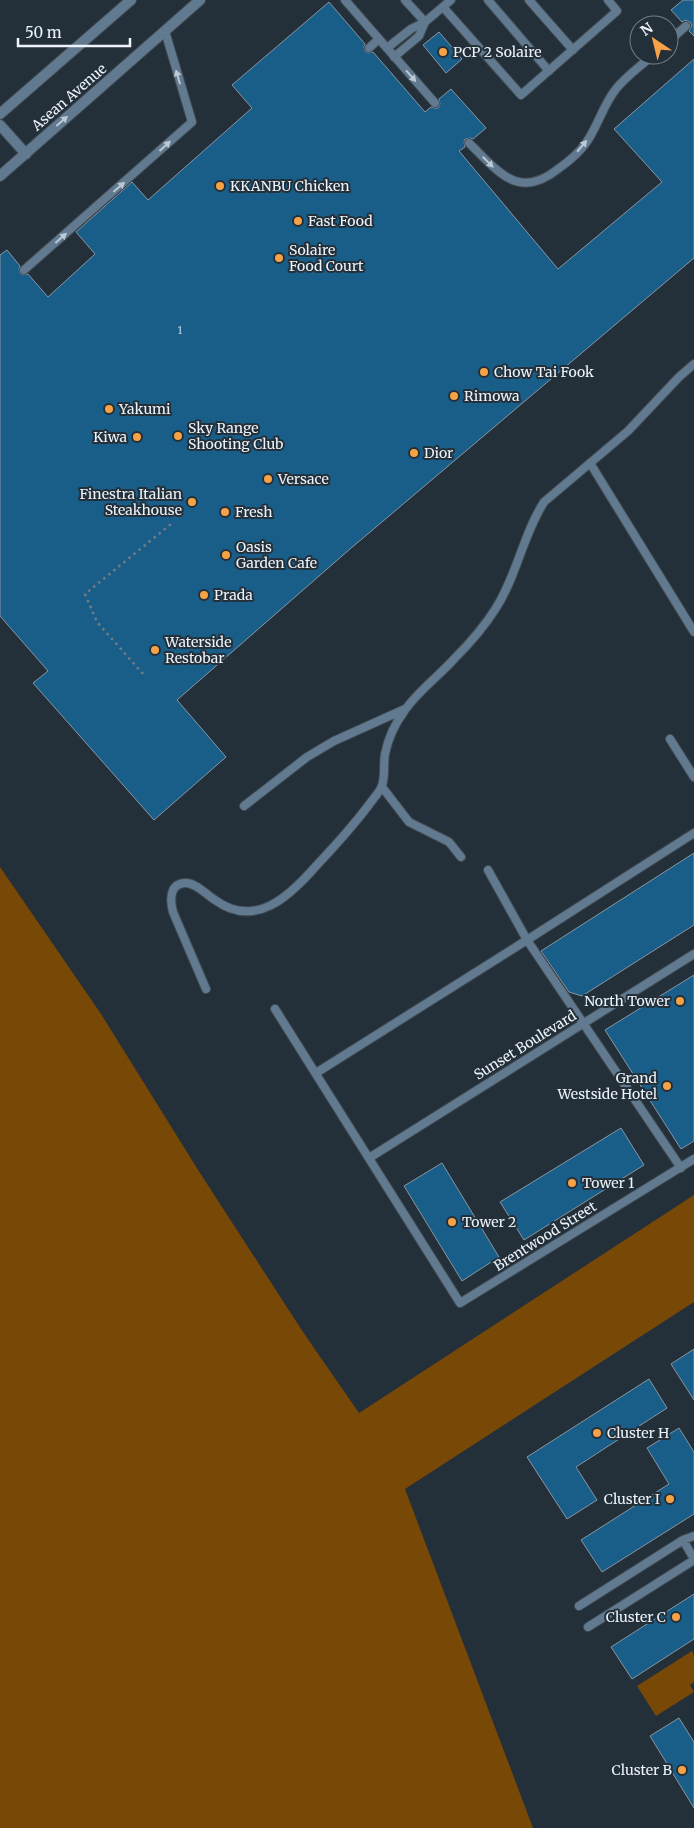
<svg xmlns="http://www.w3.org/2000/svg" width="694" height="1828" viewBox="0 0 694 1828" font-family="Merriweather,serif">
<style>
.water{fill:#784807}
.building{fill:#195d89;stroke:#8896a1}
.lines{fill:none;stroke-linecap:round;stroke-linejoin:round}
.lane-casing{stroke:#404b54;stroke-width:10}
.street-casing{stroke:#404b54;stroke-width:12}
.path{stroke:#727c84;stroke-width:2.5;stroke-dasharray:2.5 4;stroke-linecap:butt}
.lane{stroke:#617a8f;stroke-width:8}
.street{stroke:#617a8f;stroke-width:10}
.oneway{fill:#bbc9d5}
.poi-dot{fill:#f5a346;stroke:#243039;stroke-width:2}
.labels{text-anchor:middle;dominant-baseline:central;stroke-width:4;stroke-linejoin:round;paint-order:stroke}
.number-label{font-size:11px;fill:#b7cede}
.poi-label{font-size:14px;fill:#ecf3fa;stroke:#243039;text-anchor:start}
.street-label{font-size:14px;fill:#ecf3fa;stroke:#243039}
</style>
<rect width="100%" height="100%" fill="#243039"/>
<path class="water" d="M0,867L101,1014L200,1173L303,1332L359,1413L694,1195V1302L405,1489L533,1828H0Z
M692,1651L694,1655V1682L690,1685L694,1692L656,1716L637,1686Z"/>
<path class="building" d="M683,0H694V36L689,31L692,25L690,22L685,20L682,22L671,10Z
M329,2L365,44L364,47L365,51L368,53L373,52L425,112L431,107L434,108H438L440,104L439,99L451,89L486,128L473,139L470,138L465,139L464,142L465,147L459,151L558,269L662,182L614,129L694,59V258L350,549L177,700L226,757L154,820L33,683L48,671L0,616V255L7,250L20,266L19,269L20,273L23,275L28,274L48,297L95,254L76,232L132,182L148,200L252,108L232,85Z
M439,32L462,59L446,73L423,45Z
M694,853V925L582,996L569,992L541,951Z
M694,975V1141L681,1149L605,1030Z
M621,1128L644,1165L524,1240L500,1202Z
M442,1163L499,1257L462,1281L404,1186Z
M694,1349V1400L671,1364Z
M649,1379L667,1408L576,1467L597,1500L567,1519L527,1457Z
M679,1428L694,1452V1514L602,1572L581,1540L669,1484L647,1448Z
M694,1594V1639L632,1679L611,1647Z
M679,1718L694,1742V1808L650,1736Z"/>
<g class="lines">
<g class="lane-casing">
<path id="lane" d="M345,0L435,103
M405,0L425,22
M488,0L549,71
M529,0L573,50
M443,7L521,95L617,11L608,0
M669,41L686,26
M369,48L379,39
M387,48L411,29L425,22L451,0
M394,57L419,36L425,22
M469,143C498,171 518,201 558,169C568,162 579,153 586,143C598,126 603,105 616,89C626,76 641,66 653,55
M24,270L192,122L165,31
M590,463L694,632
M670,739L694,777
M382,787L409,822L449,842L461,857
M244,806L307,757L334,741L405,709
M488,870L527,940L681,1168
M206,989L173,912C170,901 169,883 186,883C196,883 207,895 215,900C255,929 289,897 316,866C334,847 352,827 368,806C372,800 378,794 381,788C386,778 383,764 385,754C388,739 396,722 405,710C419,690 439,676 455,658C468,645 486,624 496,608C517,575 523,535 544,502L628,431L679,377L694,364
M275,1009L460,1303L694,1159
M316,1073L527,940L694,833
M369,1158L694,954
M683,1540L694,1559
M579,1606L683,1540L694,1536
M588,1627L694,1560"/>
</g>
<g class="street-casing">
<path id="street" d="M0,114L131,0
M0,125L26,154
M0,176L200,0"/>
</g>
<path class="path" d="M143,674L97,622L85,594L171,524"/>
<use href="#lane" class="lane"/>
<use href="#street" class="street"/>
</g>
<defs><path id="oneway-solid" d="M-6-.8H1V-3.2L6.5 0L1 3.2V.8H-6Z" transform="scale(1.25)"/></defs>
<g class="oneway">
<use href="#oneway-solid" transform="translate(411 76) rotate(49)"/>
<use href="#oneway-solid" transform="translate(178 77) rotate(-106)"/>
<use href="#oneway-solid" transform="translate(62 121) rotate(-41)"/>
<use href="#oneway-solid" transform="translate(165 146) rotate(-42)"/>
<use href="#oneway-solid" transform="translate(582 146) rotate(-50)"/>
<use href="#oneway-solid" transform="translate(488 162) rotate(45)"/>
<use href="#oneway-solid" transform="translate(119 187) rotate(-41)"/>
<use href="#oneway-solid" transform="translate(61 238) rotate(-41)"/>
</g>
<g class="poi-dot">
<circle cx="443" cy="52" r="5"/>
<circle cx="220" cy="186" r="5"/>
<circle cx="298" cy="221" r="5"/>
<circle cx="279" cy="258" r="5"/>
<circle cx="484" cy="372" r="5"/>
<circle cx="454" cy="396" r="5"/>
<circle cx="109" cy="409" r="5"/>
<circle cx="178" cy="436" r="5"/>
<circle cx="137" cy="437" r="5"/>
<circle cx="414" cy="453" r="5"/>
<circle cx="268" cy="479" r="5"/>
<circle cx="192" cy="502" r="5"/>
<circle cx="225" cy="512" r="5"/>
<circle cx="226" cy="555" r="5"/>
<circle cx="204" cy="595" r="5"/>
<circle cx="155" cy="650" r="5"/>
<circle cx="680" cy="1001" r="5"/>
<circle cx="667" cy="1086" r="5"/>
<circle cx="572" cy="1183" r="5"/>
<circle cx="452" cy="1222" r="5"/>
<circle cx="597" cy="1433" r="5"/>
<circle cx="670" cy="1499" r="5"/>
<circle cx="676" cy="1617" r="5"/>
<circle cx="682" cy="1770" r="5"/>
</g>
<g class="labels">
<g class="number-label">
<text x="180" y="330">1</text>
</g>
<g class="poi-label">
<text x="453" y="52">PCP 2 Solaire</text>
<text x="230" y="186">KKANBU Chicken</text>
<text x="308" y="221">Fast Food</text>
<text x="289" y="250">Solaire<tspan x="289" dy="16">Food Court</tspan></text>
<text x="494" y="372">Chow Tai Fook</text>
<text x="464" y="396">Rimowa</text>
<text x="119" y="409">Yakumi</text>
<text x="188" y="428">Sky Range<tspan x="188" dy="16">Shooting Club</tspan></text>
<text x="127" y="437" text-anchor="end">Kiwa</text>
<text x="424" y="453">Dior</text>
<text x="278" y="479">Versace</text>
<text x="182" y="494" text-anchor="end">Finestra Italian<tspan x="182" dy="16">Steakhouse</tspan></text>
<text x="235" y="512">Fresh</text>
<text x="236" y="547">Oasis<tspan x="236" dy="16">Garden Cafe</tspan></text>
<text x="214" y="595">Prada</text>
<text x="165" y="642">Waterside<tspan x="165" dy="16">Restobar</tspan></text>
<text x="670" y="1001" text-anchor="end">North Tower</text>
<text x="657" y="1078" text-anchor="end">Grand<tspan x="657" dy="16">Westside Hotel</tspan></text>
<text x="582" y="1183">Tower 1</text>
<text x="462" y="1222">Tower 2</text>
<text x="607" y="1433">Cluster H</text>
<text x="660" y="1499" text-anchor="end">Cluster I</text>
<text x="666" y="1617" text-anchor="end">Cluster C</text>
<text x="672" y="1770" text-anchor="end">Cluster B</text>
</g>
<g class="street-label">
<text transform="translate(69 97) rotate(-41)">Asean Avenue</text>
<text transform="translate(525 1045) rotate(-32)">Sunset Boulevard</text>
<text transform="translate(545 1236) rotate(-32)">Brentwood Street</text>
</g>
</g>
<g transform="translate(654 40) rotate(325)"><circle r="24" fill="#243039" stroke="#747e86"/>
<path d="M0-4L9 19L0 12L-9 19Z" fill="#f5a346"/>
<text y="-8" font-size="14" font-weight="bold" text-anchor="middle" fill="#ecf3fa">N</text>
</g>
<path d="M18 38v8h112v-8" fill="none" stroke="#ecf3fa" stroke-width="2.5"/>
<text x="25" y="38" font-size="15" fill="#ecf3fa" stroke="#243039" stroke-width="4" paint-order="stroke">50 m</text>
</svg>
